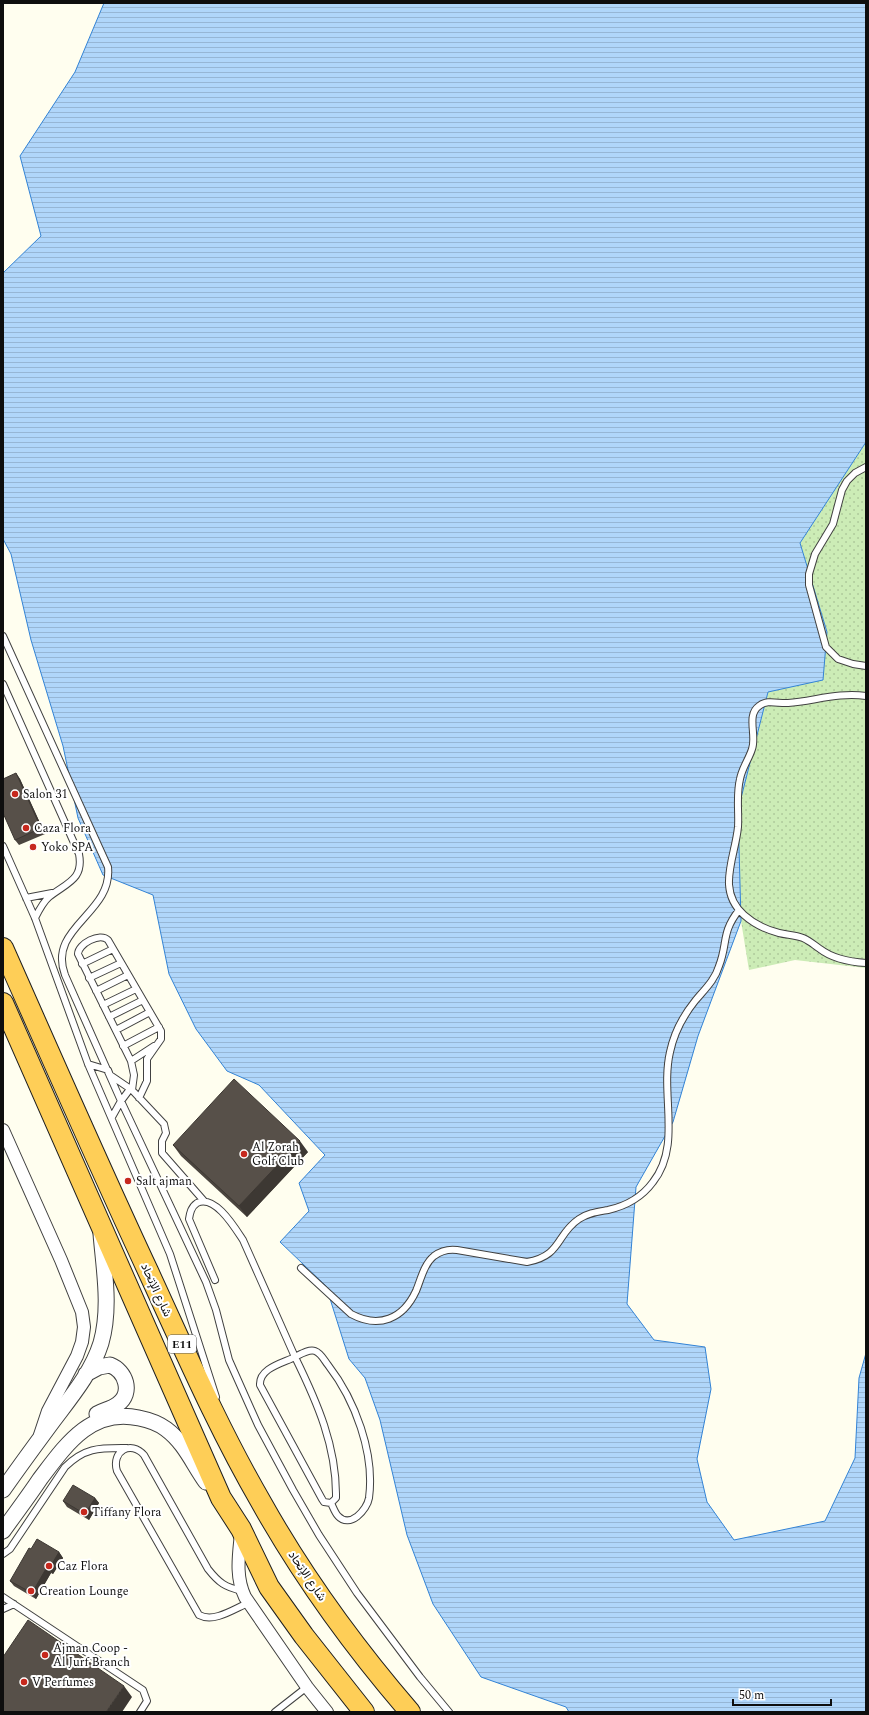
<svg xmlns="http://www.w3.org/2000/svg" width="869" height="1715" viewBox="0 0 869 1715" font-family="Spectral,Vazirmatn,serif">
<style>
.grass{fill:url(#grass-dots)}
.water{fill:url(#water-rules);stroke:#3383d5}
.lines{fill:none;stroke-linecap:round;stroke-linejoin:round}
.service-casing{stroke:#414141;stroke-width:8}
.minor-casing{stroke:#414141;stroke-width:14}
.tertiary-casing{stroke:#414141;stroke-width:17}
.trunk-casing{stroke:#1f1f1f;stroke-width:22}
.service{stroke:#fff;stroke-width:6}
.minor{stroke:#fff;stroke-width:12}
.tertiary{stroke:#fff;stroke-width:15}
.trunk{stroke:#fece57;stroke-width:20}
.wall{fill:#4b453f}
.shaded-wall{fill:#3d3833}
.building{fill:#575049;stroke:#3d3833}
.poi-dot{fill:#c6281d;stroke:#fff;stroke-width:1.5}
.labels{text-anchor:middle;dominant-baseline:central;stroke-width:4;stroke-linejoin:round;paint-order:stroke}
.shield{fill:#fff;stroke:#565656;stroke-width:1}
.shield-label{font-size:11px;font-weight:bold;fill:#0e0e0e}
.poi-label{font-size:12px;fill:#0e0e0e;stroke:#fff;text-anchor:start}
.street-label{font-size:12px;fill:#0e0e0e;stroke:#fff}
</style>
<defs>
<pattern id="grass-dots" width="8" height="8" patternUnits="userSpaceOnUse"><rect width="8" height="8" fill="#ccecb6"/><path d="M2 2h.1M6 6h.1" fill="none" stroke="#aec99b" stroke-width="1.8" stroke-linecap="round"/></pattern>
<pattern id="water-rules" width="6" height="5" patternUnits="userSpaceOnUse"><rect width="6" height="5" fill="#b0d6fa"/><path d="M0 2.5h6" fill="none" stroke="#96b6d5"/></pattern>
</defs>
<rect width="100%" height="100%" fill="#fffeef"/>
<path class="grass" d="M866,442V968L795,960L749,970L741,921L738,810L768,692L827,632L800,543Z"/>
<path class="water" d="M104,3H866V442L800,543L827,632L823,680L768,692L738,810L741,921L698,1036L673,1122L636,1187L627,1304L654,1340L705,1347L711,1389L697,1459L707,1502L734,1540L825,1521L855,1458L859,1378L866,1353V1712H569L566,1707L481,1677L433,1604L407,1535L380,1420L365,1378L349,1359L326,1286L280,1242L309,1211L299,1183L325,1155L259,1085L227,1071L196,1029L169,974L153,895L103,875L78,818L63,746L31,640L11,554L3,539V273L41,236L20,156L75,72Z"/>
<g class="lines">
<g class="service-casing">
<path id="service" d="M866,467L855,473L847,481L842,490L833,524L815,554L809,574V585L826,647L838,659L853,664L866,666
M3,636L108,867C113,914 47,927 65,975L121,1101L206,1282L216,1310L229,1360L258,1425L293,1490L319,1535L357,1593L420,1677L449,1712
M3,684L79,854C84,880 66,883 49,897C43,902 39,910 35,918
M866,696C839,692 814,701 788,703C779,704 767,699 759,706C746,715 757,736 752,749C749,759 742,768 740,779C736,795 739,812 738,827C735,858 716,890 744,915C754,924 767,930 779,933C787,935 795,935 803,938C810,941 814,945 820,949C833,959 851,962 866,963
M3,846L35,918L88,1064L170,1254L216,1397
M26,898L52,893
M82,964L113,949
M89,978L121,963
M96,991L128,975
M103,1005L136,989
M109,1017L143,1000
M116,1030L150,1012
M123,1046L159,1027
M131,1061L154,1046
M88,1064L108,1070L110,1075L132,1090L164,1124L166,1133L162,1141V1153L204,1201
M132,1090L134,1075L131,1061L78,954C78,944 100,932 108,940L161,1031V1039L147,1059V1081L139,1098
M112,1117L121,1101L130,1089
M301,1268L351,1314C379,1329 403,1319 416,1291C421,1279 424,1264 434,1256C442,1250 449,1249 457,1250L527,1262C562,1256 556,1234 579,1219C588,1213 597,1212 608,1210C626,1206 642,1197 653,1182C682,1145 660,1095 670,1052C674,1033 683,1016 695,1001C704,990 715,980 719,966C728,943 721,933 739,910
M215,1280L189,1219C190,1213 191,1207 197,1203C215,1194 235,1228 243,1240L295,1357C301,1354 309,1349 315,1351C321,1353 324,1360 328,1365C355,1400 375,1453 369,1498C367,1510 350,1529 338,1516C335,1513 333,1507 331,1503
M295,1357C317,1402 337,1447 336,1498L331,1503L324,1502L322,1499L260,1385C259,1368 283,1363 295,1357Z
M3,1554L10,1549L65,1467C85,1447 100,1448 126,1448
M242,1591C225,1587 219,1583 208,1569L144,1455C131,1440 111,1451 117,1471L199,1615C214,1623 234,1609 248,1603
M3,1597L143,1690L147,1701L140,1712
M3,1609L14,1604
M275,1712L307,1687"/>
</g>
<g class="minor-casing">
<path id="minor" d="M3,1130L61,1260L82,1312L84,1327L82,1342L77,1356L48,1411L40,1435
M241,1533C239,1555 235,1576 245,1597L307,1687L327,1712"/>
</g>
<g class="tertiary-casing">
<path id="tertiary" d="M86,1374L99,1367L110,1365C126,1371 133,1393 118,1404C112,1409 104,1410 97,1414
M3,1490C19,1467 36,1444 53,1421C71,1397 92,1372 101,1343C111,1308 104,1270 101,1234
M3,1531C15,1514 28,1497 40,1479C65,1446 91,1407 139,1418C149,1420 158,1423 166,1429C185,1443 193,1464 206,1482"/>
</g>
<g class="trunk-casing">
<path id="trunk" d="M3,948C51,1056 98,1164 148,1271C184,1349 218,1428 261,1502C303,1577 354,1647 410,1712
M3,1003L221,1498L241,1529L269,1587L304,1636L364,1712"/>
</g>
<use href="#service" class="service"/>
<use href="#minor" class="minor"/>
<use href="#tertiary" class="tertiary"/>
<use href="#trunk" class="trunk"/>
</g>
<path class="wall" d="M16,773L20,779L45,834L19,845L15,840Z
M173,1145L308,1152L247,1217L181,1156Z
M95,1498L99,1503L89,1520L67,1507L63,1501Z
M59,1552L63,1558L53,1574L51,1573L36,1599L14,1586L10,1581Z"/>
<path class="shaded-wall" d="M16,773L20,779L45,834L41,828Z
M300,1141L308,1152L247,1217L239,1206Z
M95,1498L99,1503L89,1520L85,1514Z
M59,1552L63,1558L53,1574L49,1569Z
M47,1567L51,1573L36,1599L32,1593Z
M124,1686L132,1697L122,1712H106Z"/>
<path class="building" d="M16,773L41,828L15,840L3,813V779Z
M234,1079L300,1141L239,1206L173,1145Z
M73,1485L95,1498L85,1514L63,1501Z
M37,1539L59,1552L49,1569L47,1567L32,1593L10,1581L29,1548L31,1549Z
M28,1620L124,1686L106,1712H3V1657Z"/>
<g class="poi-dot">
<circle cx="15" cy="794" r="4"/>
<circle cx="26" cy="828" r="4"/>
<circle cx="33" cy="847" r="4"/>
<circle cx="244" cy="1154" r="4"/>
<circle cx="128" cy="1181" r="4"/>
<circle cx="84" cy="1512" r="4"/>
<circle cx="49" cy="1566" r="4"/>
<circle cx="31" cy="1591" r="4"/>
<circle cx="45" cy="1655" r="4"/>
<circle cx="24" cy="1682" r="4"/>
</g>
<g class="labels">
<rect class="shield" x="168" y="1335" width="28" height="18" rx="3"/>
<g class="shield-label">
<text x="182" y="1344">E11</text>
</g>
<g class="poi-label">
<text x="23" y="794">Salon 31</text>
<text x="34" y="828">Caza Flora</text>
<text x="41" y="847">Yoko SPA</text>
<text x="252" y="1147">Al Zorah<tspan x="252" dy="14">Golf Club</tspan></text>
<text x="136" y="1181">Salt ajman</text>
<text x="92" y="1512">Tiffany Flora</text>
<text x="57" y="1566">Caz Flora</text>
<text x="39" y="1591">Creation Lounge</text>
<text x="53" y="1648">Ajman Coop -<tspan x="53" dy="14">Al Jurf Branch</tspan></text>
<text x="32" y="1682">V Perfumes</text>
</g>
<g class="street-label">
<text transform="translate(156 1290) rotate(65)">شارع الإتحاد</text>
<text transform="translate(307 1576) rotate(56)">شارع الإتحاد</text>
</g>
</g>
<rect width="869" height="1715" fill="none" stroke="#0e0e0e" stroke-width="8"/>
<path d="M733 1699v6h98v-6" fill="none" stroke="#0e0e0e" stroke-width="2"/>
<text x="739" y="1699" font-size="12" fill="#0e0e0e" stroke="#ffffff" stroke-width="3" paint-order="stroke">50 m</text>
</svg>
